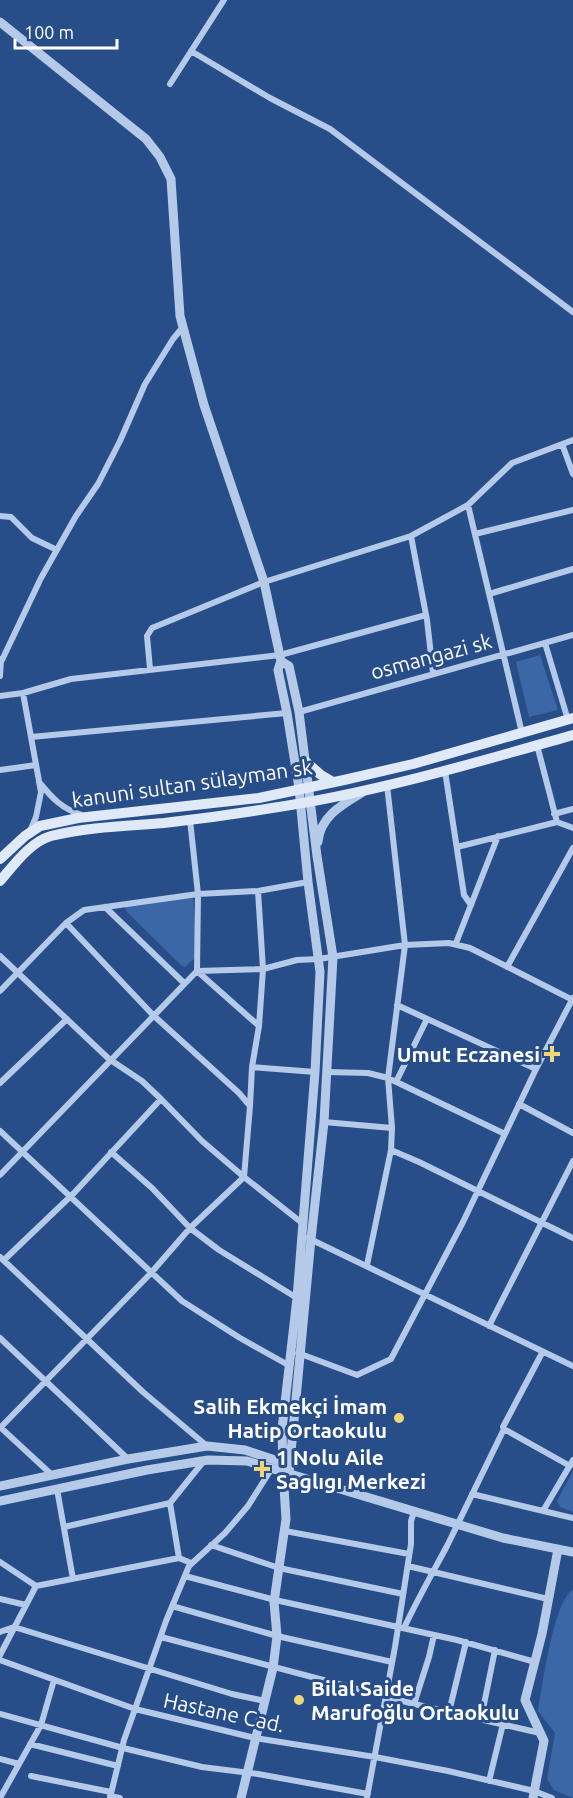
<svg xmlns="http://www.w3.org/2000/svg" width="573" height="1798" viewBox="0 0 573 1798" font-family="Ubuntu,sans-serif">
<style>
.green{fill:#3c67a7}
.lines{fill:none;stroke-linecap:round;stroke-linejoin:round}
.minor{stroke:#b5cae9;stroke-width:6}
.tertiary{stroke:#b5cae9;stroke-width:9}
.secondary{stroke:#e0e9f8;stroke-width:10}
.poi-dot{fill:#f1d57b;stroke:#284e8a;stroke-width:2}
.labels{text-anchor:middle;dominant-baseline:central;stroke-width:6;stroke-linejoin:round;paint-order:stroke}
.street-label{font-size:21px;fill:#fff;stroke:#284e8a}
.poi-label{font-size:21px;font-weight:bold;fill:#fff;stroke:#284e8a;text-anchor:end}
</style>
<rect width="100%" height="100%" fill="#284e8a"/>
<path class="green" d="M540,655L558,710L529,717L516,662Z
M193,896L197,956L185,967L182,966L127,912L124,906Z
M573,1471V1512L560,1507L557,1501Z
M573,1590V1798L554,1790L547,1779L555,1733L538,1711C542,1688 554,1599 573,1590Z"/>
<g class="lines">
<path class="minor" d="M191,51L270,98L330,129L573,312
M170,84L224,0
M562,444L573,474
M468,505L522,733
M0,516L11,517L32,538L57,550
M475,534L573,510
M411,536L427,620L433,673
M489,594L573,569
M545,643L568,720
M2,660L41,578L76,516L98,484L120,441L145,384L173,339L183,327
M150,669L147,636L152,628L264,582L411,536L468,505L512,463L573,440
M0,676L1,659
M23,693L41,792L36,817L30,831
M0,696L23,693L71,679L280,655L426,615
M299,712L573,635
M31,737L287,713
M537,745L557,822L573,828
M0,770L36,765
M445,771L464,895L471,905
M39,782C52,798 62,809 82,815
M554,814L573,809
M190,820L198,894L197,971L259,1026L252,1067L250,1106
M457,847L557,822
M258,891L263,969L259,1026
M105,907L184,983
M456,943L498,836
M0,956L109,1059L142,1081L161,1099L202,1141L244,1177L302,1223
M507,967L573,848
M0,991L66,923L84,910L198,894L258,891L308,882
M397,1005L536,1069
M252,1067L315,1072
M327,1072L368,1073L388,1078L505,1134
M396,1082L427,1019
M0,1083L67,1019
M519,1104L573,1133
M324,1122L392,1128
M0,1131L182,1301L240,1338L290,1366
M391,1150L419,1162L573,1238
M111,1152L152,1188L190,1228L219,1250L297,1298
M0,1175L197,971L263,969L297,960L319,959L405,945L449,943L470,948L573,1000
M308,1238L573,1366
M0,1257L143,1392L207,1446
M4,1260L74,1193L161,1099
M367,1265L391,1150L392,1128L388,1078L405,945L387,785
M489,1326L573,1161
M0,1338L128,1459
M298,1353L357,1375L391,1359L463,1222L536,1069L573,998
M0,1427L52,1475
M0,1428L151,1273L190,1228L244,1177L250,1106L239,1093L153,1015L66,923
M504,1429L570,1466
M57,1489L73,1579
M472,1494L573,1518
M543,1511L573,1460
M64,1527L170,1503
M285,1531L409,1554
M211,1545L279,1568L403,1594
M179,1558L170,1503L203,1462
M0,1562L36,1586L179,1558L191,1563
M408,1566L548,1599
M185,1576L275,1600L457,1640L535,1662
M0,1599L26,1605
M172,1606L277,1636L392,1662
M404,1628C417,1600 432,1574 447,1546C466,1507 485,1468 504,1429L503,1427L542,1353
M0,1632L14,1627L232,1694L265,1701
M161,1637L414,1704L540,1733
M0,1655L36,1586
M0,1660L135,1709L255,1738L375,1757L448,1771L534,1791L552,1798
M414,1704L429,1657L434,1635
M449,1712L466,1642
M0,1714L123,1748L202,1767L258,1774L368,1794
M481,1719L495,1650
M30,1744L118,1766
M0,1759L19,1764
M31,1776L111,1792
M489,1781L503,1724
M110,1796L120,1798
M367,1797L395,1647L411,1544V1521L414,1512
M0,1798L41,1725L54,1680
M110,1798L124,1740L135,1709L166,1621L189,1566L225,1533L248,1506L272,1468"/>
<path class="tertiary" d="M0,22L146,139L160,157L171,179L180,316L204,405L264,582L281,661L278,670L287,713L299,788L308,882L320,972L315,1072L297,1298L282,1429L283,1471L286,1519L274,1602L277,1636L273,1668L241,1798
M281,661L289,666L299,712L317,856L333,957L324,1122L311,1239L289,1473
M318,842C320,816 343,804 363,792
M0,1486L128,1459L207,1446L245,1450L287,1464
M0,1501L147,1470L208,1460L247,1461L503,1538L573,1552
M533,1798L544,1741L525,1700L542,1634L558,1549"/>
<path class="secondary" d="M306,762L321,775L333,782
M0,859L25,836L40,826L78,818L259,798L344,780L413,764L573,718
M0,881C14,865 30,842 51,836C87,827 127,826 164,823C200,819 236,814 272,808C374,793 474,763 573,735"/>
</g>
<g class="poi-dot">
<path d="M549 1045h6v6h6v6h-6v6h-6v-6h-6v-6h6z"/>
<circle cx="399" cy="1418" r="6"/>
<path d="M259 1460h6v6h6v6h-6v6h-6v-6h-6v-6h6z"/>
<circle cx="299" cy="1700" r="6"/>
</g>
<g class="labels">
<g class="street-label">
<text transform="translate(431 656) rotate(-15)">osmangazi sk</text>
<text transform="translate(192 783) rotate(-8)">kanuni sultan sülayman sk</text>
<text transform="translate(224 1712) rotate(12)">Hastane Cad.</text>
</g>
<g class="poi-label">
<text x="540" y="1054">Umut Eczanesi</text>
<text x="387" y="1406">Salih Ekmekçi İmam<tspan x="387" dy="24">Hatip Ortaokulu</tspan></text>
<text x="276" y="1457" text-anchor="start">1 Nolu Aile<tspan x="276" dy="24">Saglıgı Merkezi</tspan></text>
<text x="311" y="1688" text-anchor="start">Bilal Saide<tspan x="311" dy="24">Marufoğlu Ortaokulu</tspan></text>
</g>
</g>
<path d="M15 39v9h102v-9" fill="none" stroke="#ffffff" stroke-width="3"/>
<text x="24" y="39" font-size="18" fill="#ffffff" stroke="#284e8a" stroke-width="4.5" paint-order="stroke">100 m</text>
</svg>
